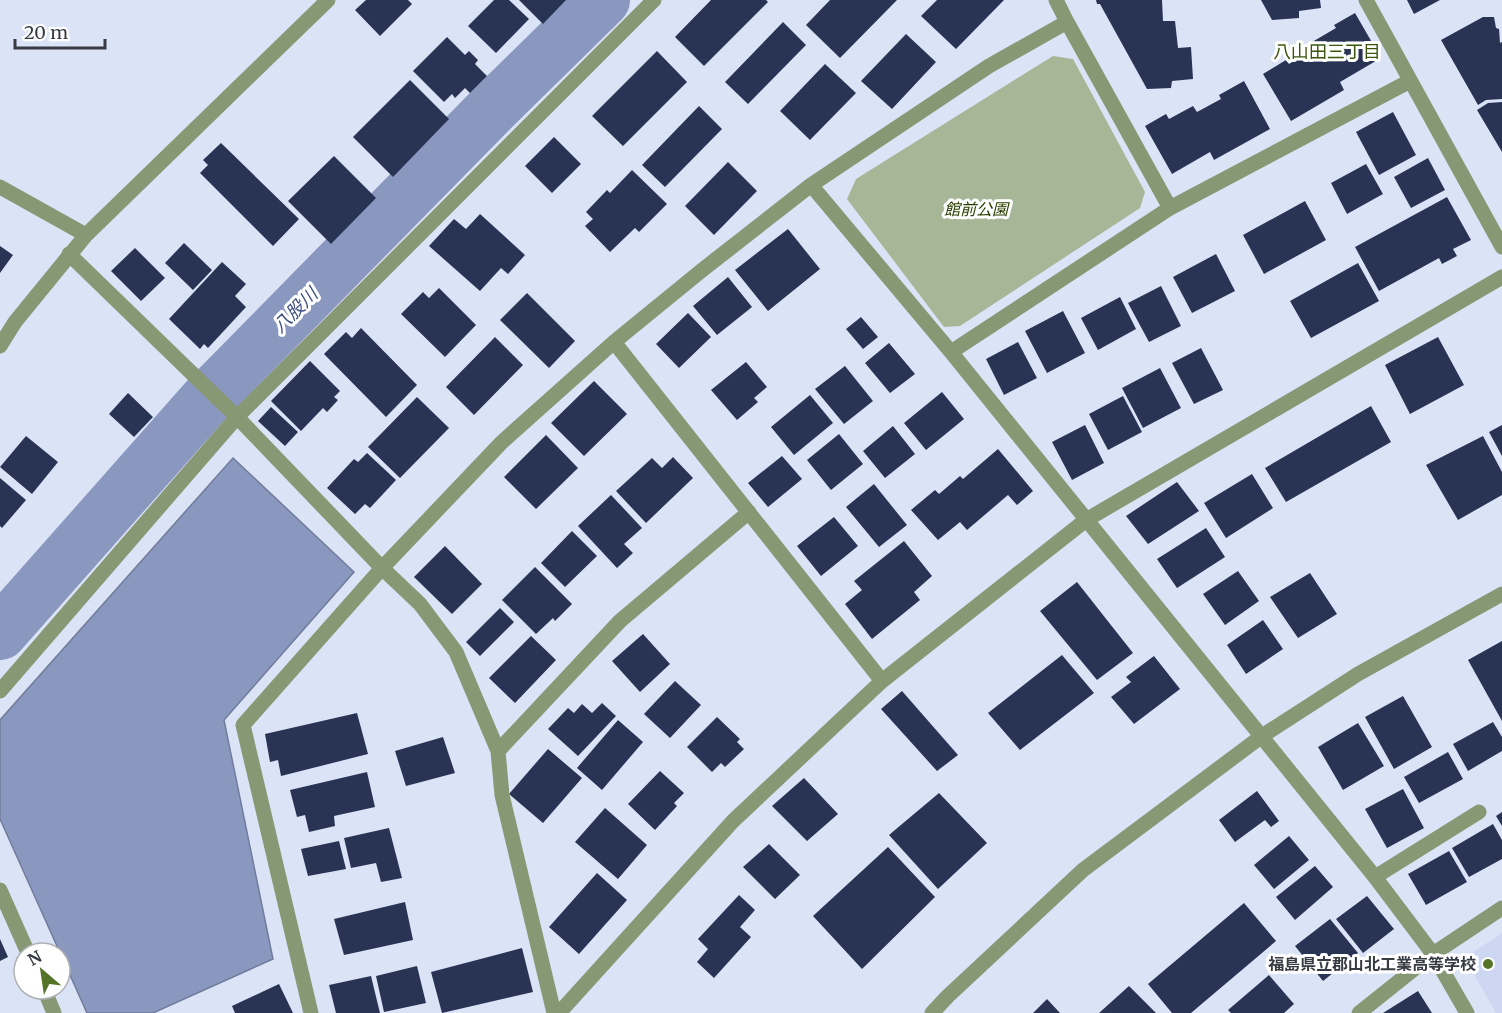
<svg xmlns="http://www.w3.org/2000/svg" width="1502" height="1013" viewBox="0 0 1502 1013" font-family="Merriweather,'Noto Sans JP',serif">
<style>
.built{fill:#cdd7f1}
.green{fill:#a7b696}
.water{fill:#8a98c0;stroke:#717c9a;stroke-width:1.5}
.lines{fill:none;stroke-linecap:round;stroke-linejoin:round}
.river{stroke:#8a98c0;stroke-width:54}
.building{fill:#293455}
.minor{stroke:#879874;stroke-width:15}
.poi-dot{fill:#567428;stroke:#fff;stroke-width:2}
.labels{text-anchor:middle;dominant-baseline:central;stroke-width:6;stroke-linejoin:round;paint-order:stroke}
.park-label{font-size:16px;font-style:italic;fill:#2a4000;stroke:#fff}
.poi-label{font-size:16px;font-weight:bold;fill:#383b43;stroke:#fff;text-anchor:end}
.neighbourhood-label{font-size:18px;fill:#3b550c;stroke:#fff}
.water-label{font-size:18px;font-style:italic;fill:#3e4f84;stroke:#fff}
</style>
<rect width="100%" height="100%" fill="#dbe3f7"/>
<path class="built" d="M1502,933V1013H1496L1474,974L1472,953Z"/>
<path class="green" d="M1053,56L1073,59L1145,192L1140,208L960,326L944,327L847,199L856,179Z"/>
<path class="water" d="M233,458L354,572L224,720L273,959L153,1013H87L0,819V720Z"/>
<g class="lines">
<path class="river" d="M0,633L208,398L496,105L603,0"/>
</g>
<path class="building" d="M366,0H408L412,4L380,36L355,10Z
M494,0H509L529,19L496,53L468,26Z
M519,0H566L543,24Z
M711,0H766L768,2L704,66L675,37Z
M830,0H897L840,58L806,25Z
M937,0H1004L956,49L921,16Z
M1096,0H1162L1163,21H1175L1178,48L1191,47L1193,79L1172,81L1171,88L1147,89L1100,4H1097Z
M1261,0H1320L1321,8L1299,11V18L1272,20Z
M1407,0H1440L1414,14Z
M1355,13L1381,58L1340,82L1344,90L1291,121L1263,74L1286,60L1289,64L1311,51L1307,45L1336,28L1334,25Z
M1483,17H1494L1496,28L1499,29L1500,43L1502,42V99L1486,100L1478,105L1441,40Z
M783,22L806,45L748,104L725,82Z
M906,34L936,62L892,109L861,81Z
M447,37L465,55L469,51L478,60L475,64L487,76L470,93L465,88L455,98L452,94L444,102L413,71Z
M657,51L687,82L623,146L592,116Z
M825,64L856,93L810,140L780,111Z
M410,80L449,119L393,177L353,137Z
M1244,81L1270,129L1214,160L1210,152L1172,174L1145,126L1166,114L1169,119L1193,106L1197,112L1221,99L1219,95Z
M1502,102V152L1477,110L1488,103Z
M699,106L722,129L665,187L642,165Z
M1393,112L1416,155L1379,175L1356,132Z
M554,137L581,164L552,193L525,166Z
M221,143L299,219L273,246L200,173L208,165L203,160Z
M334,156L376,198L331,244L288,201Z
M1428,158L1445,190L1411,208L1394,177Z
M728,162L757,191L714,235L685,206Z
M1366,164L1383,194L1347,214L1331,183Z
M632,170L667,204L639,232L635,228L610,252L585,226L593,219L586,212L607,190L610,193Z
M1447,197L1471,240L1453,249L1457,256L1442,264L1439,258L1379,291L1355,247Z
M1305,201L1326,240L1264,274L1243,235Z
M480,214L525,255L508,274L501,268L480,291L429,246L454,219L466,229Z
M788,229L820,269L768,311L735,270Z
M184,243L212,270L193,290L165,263Z
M0,246L13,255L0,273Z
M135,248L165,278L141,301L111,271Z
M1216,254L1235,291L1192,313L1173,277Z
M222,262L246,284L235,296L246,307L208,348L204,344L200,349L169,319Z
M1358,263L1379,301L1311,338L1290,301Z
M728,277L752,307L717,335L693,306Z
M1161,286L1181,326L1149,342L1128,303Z
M439,288L476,325L445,357L401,314L423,292L429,298Z
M527,293L575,341L549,368L500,320Z
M1120,297L1136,329L1098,350L1081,318Z
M1063,311L1085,353L1047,373L1025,331Z
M688,313L711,337L679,368L656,344Z
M861,317L878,337L863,349L846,329Z
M361,328L417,385L386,417L324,354L346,332L352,338Z
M495,337L523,365L474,415L446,387Z
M1438,337L1464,385L1410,414L1385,365Z
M1018,342L1037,378L1004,395L986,359Z
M889,343L915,374L890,393L865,363Z
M1201,348L1223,390L1194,404L1172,363Z
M310,361L340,391L334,397L338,400L327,412L323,408L301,431L271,401Z
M746,362L767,387L754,398L758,402L737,420L711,390Z
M845,366L873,401L844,424L815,389Z
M1160,368L1181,408L1143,428L1122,388Z
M594,381L627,414L584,456L551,423Z
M942,392L964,419L926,450L904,423Z
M128,393L153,417L134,437L109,414Z
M810,395L833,423L794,455L771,427Z
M1123,396L1142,432L1108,450L1089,414Z
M417,397L449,428L400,478L368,447Z
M1371,406L1391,442L1286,502L1265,468Z
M271,407L298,432L285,446L258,421Z
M1085,425L1104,463L1072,480L1052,442Z
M1502,425V456L1489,432Z
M893,426L915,454L885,478L863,451Z
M839,434L863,464L831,490L807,460Z
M546,435L578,468L536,509L504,477Z
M26,436L58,462L32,494L0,467Z
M1483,436L1502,472V495L1458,520L1426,465Z
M998,449L1033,491L1017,505L1008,495L967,530L960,522L938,540L911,510L935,490L939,494L960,476L963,479Z
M367,453L396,480L370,508L365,504L355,514L327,488L354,459L358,462Z
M782,456L802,479L768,507L748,483Z
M673,457L693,478L646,523L616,491L652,458L662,468Z
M1252,474L1273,508L1226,538L1204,503Z
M0,478L26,500L2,528L0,526Z
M1177,482L1199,511L1148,544L1126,516Z
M874,484L907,525L879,547L846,507Z
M611,495L642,528L624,544L633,553L617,568L578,526Z
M834,517L858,546L821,576L797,546Z
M1206,528L1225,557L1177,588L1157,559Z
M572,531L597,556L565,587L541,563Z
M904,541L932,576L914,592L920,600L872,639L845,604L862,590L854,581Z
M445,546L482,584L452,614L414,577Z
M535,567L572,604L555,621L553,618L536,634L502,600Z
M1238,571L1259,601L1225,625L1203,594Z
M1310,573L1337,614L1298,638L1270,597Z
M1077,582L1133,653L1097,680L1040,611Z
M500,608L514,622L480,656L466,642Z
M1263,620L1283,649L1246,674L1227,645Z
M643,634L670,664L640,692L612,661Z
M531,636L556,660L515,703L489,678Z
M1502,641V721L1468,660Z
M1062,655L1094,693L1020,750L988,713Z
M1154,656L1180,689L1134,724L1111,697L1131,682L1126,677Z
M675,681L701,705L670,738L644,714Z
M902,691L958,755L937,771L881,709Z
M1403,696L1432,747L1394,769L1365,717Z
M602,703L616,716L578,756L548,729L568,708L574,713L582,704L592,713Z
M357,713L368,754L281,776L278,760L270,762L265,734Z
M717,717L740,739L737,742L744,749L725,767L721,763L712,772L687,747Z
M618,720L643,742L602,790L577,768Z
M1493,722L1502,737V751L1468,771L1453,744Z
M1358,723L1384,766L1343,790L1318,747Z
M443,737L455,773L406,786L395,751Z
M548,749L582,778L543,823L509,794Z
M1448,752L1463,779L1419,803L1404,777Z
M660,771L684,793L674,803L677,806L655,830L628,804Z
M367,772L375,807L334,816L335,826L309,832L305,815L297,817L290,790Z
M804,778L838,814L807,841L772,806Z
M1403,789L1424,828L1387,848L1365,809Z
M1257,791L1279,821L1271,827L1265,820L1235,842L1219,820Z
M939,793L987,843L938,889L889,835Z
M605,808L647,845L618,879L575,842Z
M1502,812V826L1496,816Z
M1493,824L1502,840V859L1469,877L1452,848Z
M389,828L402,878L381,882L376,863L351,868L344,838Z
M1289,836L1309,860L1274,889L1254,865Z
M339,841L346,869L308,876L301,849Z
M769,844L800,875L775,899L743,867Z
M888,847L935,897L862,969L813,916Z
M1449,851L1467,882L1426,905L1408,874Z
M1315,866L1333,887L1295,920L1276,897Z
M597,873L627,900L579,954L549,927Z
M739,895L755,910L740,927L751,937L714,978L697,962L708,949L698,939Z
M1367,896L1394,929L1363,953L1336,919Z
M405,902L413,940L344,955L334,919Z
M1244,903L1276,941L1191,1013H1172L1148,984Z
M1330,919L1358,953L1323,981L1295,946Z
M0,939L8,957L0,961Z
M522,948L533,992L442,1013L431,972Z
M417,966L426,1003L384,1012L376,976Z
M1269,975L1294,1004L1284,1013H1231L1228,1010Z
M371,976L380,1013H336L329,985Z
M279,984L293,1013H235L232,1006Z
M1129,986L1156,1013H1099Z
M1418,991L1432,1013H1383Z
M1047,999L1060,1013H1033Z"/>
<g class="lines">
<path class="minor" d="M1366,0L1502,247
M1067,22L1170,208
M811,185L951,352L1375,877L1433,954L1467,1013
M0,187L86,235
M69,254L237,417L382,568L420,604L456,652L498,751L502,795L554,1013
M614,342L882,681
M0,346L15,322L86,235L328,0
M951,352L1170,208L1410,81
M0,691L237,417L654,0
M498,751L620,621L749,512
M1375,877L1479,812
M0,890L28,953
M44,989L54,1013
M311,1013L243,725L382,568L502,442L614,342L701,271L811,185L989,66L1067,22L1056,0
M559,1013L733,821L882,681L1086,520L1502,277
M932,1013L948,996L1083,870L1262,736L1358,674L1502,594
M1359,1013L1433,954L1502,908"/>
</g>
<circle class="poi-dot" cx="1488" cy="964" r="6"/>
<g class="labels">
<g class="park-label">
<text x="976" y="209">館前公園</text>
</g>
<g class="poi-label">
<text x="1476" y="964">福島県立郡山北工業高等学校</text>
</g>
<g class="neighbourhood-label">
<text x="1327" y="51">八山田三丁目</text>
</g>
<g class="water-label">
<text transform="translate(295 310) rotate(-45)">八股川</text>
</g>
</g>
<g transform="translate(42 971) rotate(331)"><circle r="28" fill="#ffffff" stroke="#afb1b4" stroke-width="1.5"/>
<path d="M0-4.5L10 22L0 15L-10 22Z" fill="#567428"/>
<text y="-9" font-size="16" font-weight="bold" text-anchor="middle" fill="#383b43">N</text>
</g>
<path d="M15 39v9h90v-9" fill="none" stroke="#383b43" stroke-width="3"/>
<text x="24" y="39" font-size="18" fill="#383b43" stroke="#ffffff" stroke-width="4.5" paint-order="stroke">20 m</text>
</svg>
